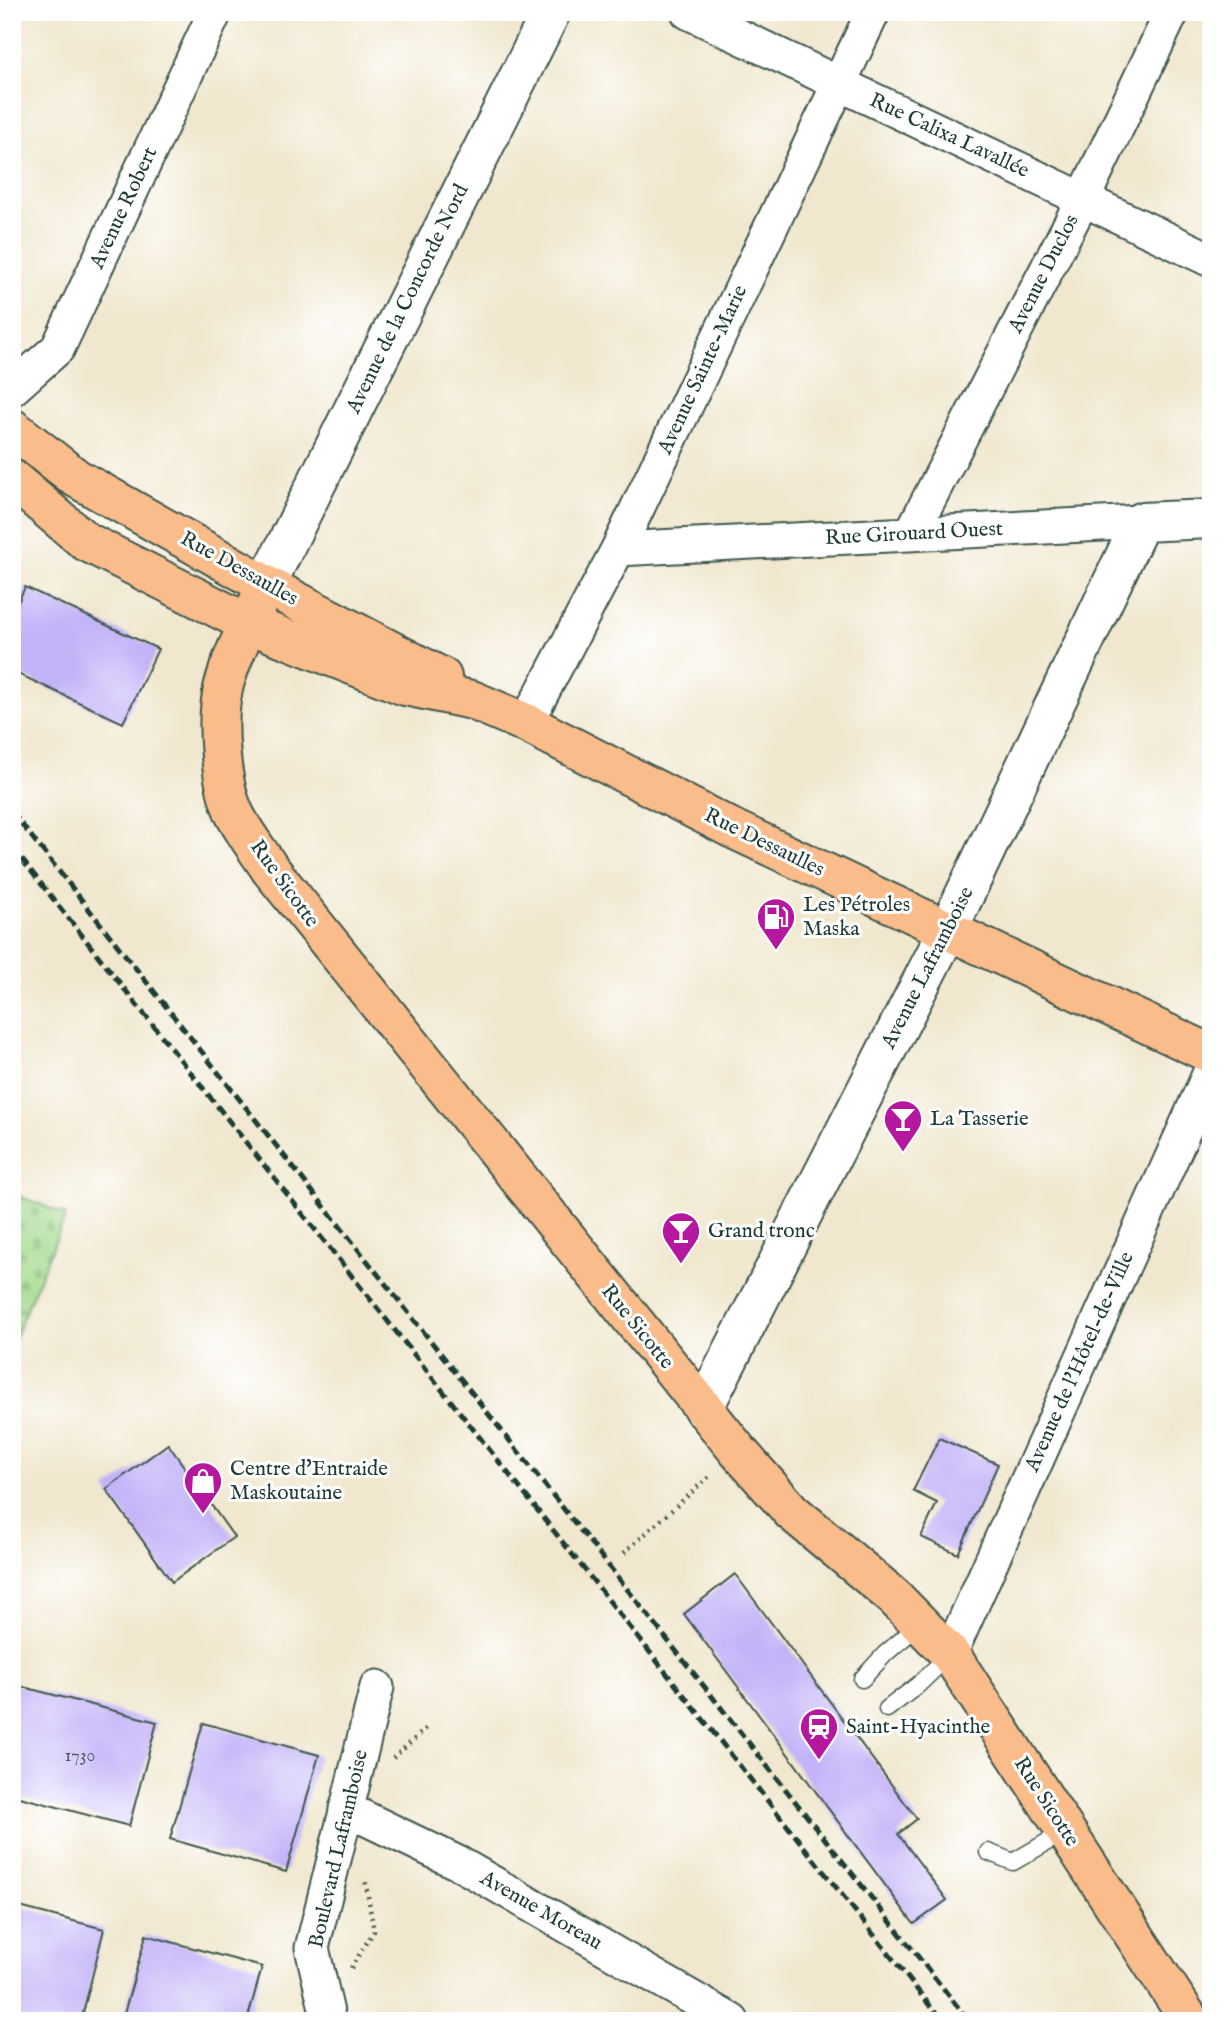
<svg xmlns="http://www.w3.org/2000/svg" width="1223" height="2033" viewBox="0 0 1223 2033" font-family="'IM FELL English',serif">
<style>
.cemetery{fill:url(#cemetery-stones);stroke:#608a5f;stroke-width:2}
.building{fill:#c3b3f8}
.lines{fill:none;stroke-linecap:round;stroke-linejoin:round}
.service-casing{stroke:#3e564b;stroke-width:19}
.minor-casing{stroke:#3e564b;stroke-width:37}
.tertiary-casing{stroke:#3e564b;stroke-width:42}
.primary-casing{stroke:#3e564b;stroke-width:42}
.path{stroke:#3e564b;stroke-width:4.5;stroke-dasharray:2 5;stroke-linecap:butt}
.service{stroke:#fff;stroke-width:16}
.minor{stroke:#fff;stroke-width:33}
.tertiary{stroke:#fff;stroke-width:38}
.primary{stroke:#f9bc8a;stroke-width:38}
.rail{stroke:#1f3d34;stroke-width:5;stroke-dasharray:10 5;stroke-linecap:butt}
.labels{text-anchor:middle;dominant-baseline:central;stroke-width:6;stroke-linejoin:round;paint-order:stroke}
.number-label{font-size:18px;fill:#485a65}
.street-label{font-size:21px;fill:#1f3d34;stroke:#fff}
.poi-label{font-size:21px;fill:#1f3d34;stroke:#fff;text-anchor:start}
</style>
<defs>
<pattern id="cemetery-stones" width="16" height="16" patternUnits="userSpaceOnUse" patternTransform="scale(1.75)"><rect width="16" height="16" fill="#a1d88a"/><path d="M2 7V4a2 2 0 0 1 4 0v3zM10 15v-3a2 2 0 0 1 4 0v3z" fill="#8aba78"/></pattern>
</defs>
<rect width="100%" height="100%" fill="#fff"/>
<filter id="ink" filterUnits="userSpaceOnUse"><feTurbulence type="fractalNoise" baseFrequency=".0143" numOctaves="2"/><feDisplacementMap in="SourceGraphic" scale="14" xChannelSelector="R" yChannelSelector="G"/><feConvolveMatrix kernelMatrix="1 2 1 2 8 2 1 2 1" color-interpolation-filters="sRGB"/></filter>
<filter id="wash" filterUnits="userSpaceOnUse"><feTurbulence type="fractalNoise" baseFrequency=".00686" numOctaves="4" result="noise"/><feDisplacementMap in="SourceGraphic" scale="28" xChannelSelector="R" yChannelSelector="G"/><feGaussianBlur stdDeviation="1.57" result="paint"/><feColorMatrix in="noise" values="0 0 0 0 0 0 0 0 0 0 0 0 0 0 0 0 0 1.4 0 .05"/><feComposite in="paint" operator="in"/></filter>
<g filter="url(#wash)">
<rect width="100%" height="100%" fill="#f0e7ce"/>
<path class="cemetery" d="M12,1193L66,1215L12,1344Z"/>
<g id="blocks">
<path class="building" d="M25,587L158,649L123,723L12,671V615Z
M939,1438L998,1464L958,1554L921,1537L937,1503L913,1491Z
M168,1444L234,1537L172,1582L106,1489Z
M735,1574L917,1819L898,1834L947,1900L914,1924L684,1614Z
M12,1684L157,1722L129,1826L12,1795Z
M203,1723L319,1755L286,1872L170,1839Z
M12,1905L104,1929L81,2021H29L12,2016Z
M146,1935L262,1967L247,2021H122Z"/>
</g>
</g>
<g filter="url(#ink)">
<use href="#blocks" fill-opacity="0" stroke="#3e564b" stroke-width="2"/>
<g class="lines">
<g class="service-casing">
<path id="service" d="M862,1679L885,1654L920,1624
M887,1709L918,1685L950,1654
M988,1852L1013,1862L1066,1831"/>
</g>
<g class="minor-casing">
<path id="minor" d="M688,12L1211,260
M12,389L58,348L215,12
M911,534L1083,199L1172,12
M618,549L1141,522
M526,723L618,549L873,12
M950,1654L1211,1070
M346,1809L460,1864L732,2021
M329,2021L312,1948L377,1687"/>
</g>
<g class="tertiary-casing">
<path id="tertiary" d="M266,585L551,12
M703,1409L948,930L1141,522L1211,519"/>
</g>
<g class="primary-casing">
<path id="primary" d="M12,428L76,478L266,585L442,677
M12,479L85,541L249,624L405,686L472,700L526,723L733,829L1211,1054
M266,585C253,616 227,663 222,694C216,727 221,786 235,815C245,834 259,852 270,869L738,1451L792,1512L893,1596L950,1654L1190,2021"/>
</g>
<path class="path" d="M624,1553L712,1474
M393,1758L429,1726
M351,1968L374,1931L365,1879"/>
<use href="#service" class="service"/>
<use href="#minor" class="minor"/>
<use href="#tertiary" class="tertiary"/>
<use href="#primary" class="primary"/>
<path class="rail" d="M12,812L969,2021
M12,847L942,2021"/>
</g>
</g>
<defs>
<g id="fuel-pin" transform="scale(2.0125)"><path d="M0 17L-7.5 6A9.5 9.5 0 1 1 7.5 6Z" fill="#b5179e" stroke="#fff"/><path d="M-5.5-6h7V0h2V4h1.3V-2.5L3-4.5l.8-.8L6-3V5H2.5V1h-1V6h-7ZM-4.2-4.7v3.2H.2V-4.7Z" fill="#fff"/></g>
<g id="bar-pin" transform="scale(2.0125)"><path d="M0 17L-7.5 6A9.5 9.5 0 1 1 7.5 6Z" fill="#b5179e" stroke="#fff"/><path d="M-6-5H6L.8 .8V4.5H3.5V6h-7V4.5H-.8V.8Z" fill="#fff"/></g>
<g id="shop-pin" transform="scale(2.0125)"><path d="M0 17L-7.5 6A9.5 9.5 0 1 1 7.5 6Z" fill="#b5179e" stroke="#fff"/><path d="M-5-2.5h2.3a2.7 3.5 0 0 1 5.4 0H5L5.5 6h-11ZM-1.5-2.5h3a1.5 2.3 0 0 0-3 0Z" fill="#fff"/></g>
<g id="station-pin" transform="scale(2.0125)"><path d="M0 17L-7.5 6A9.5 9.5 0 1 1 7.5 6Z" fill="#b5179e" stroke="#fff"/><path d="M-3-6H3Q5-6 5-4V2Q5 4 3 4L4.5 6H3L1.5 4h-3L-3 6H-4.5L-3 4Q-5 4-5 2V-4Q-5-6-3-6ZM-3.5-4v3h7v-3ZM-3.5 1v1.5H-2V1ZM2 1v1.5H3.5V1Z" fill="#fff"/></g>
</defs>
<g fill-rule="evenodd">
<use href="#fuel-pin" x="776" y="917"/>
<use href="#bar-pin" x="903" y="1119"/>
<use href="#bar-pin" x="681" y="1231"/>
<use href="#shop-pin" x="203" y="1481"/>
<use href="#station-pin" x="819" y="1727"/>
</g>
<g class="labels">
<g class="number-label">
<text x="80" y="1756">1730</text>
</g>
<g class="street-label">
<text transform="translate(949 136) rotate(25)">Rue Calixa Lavallée</text>
<text transform="translate(124 208) rotate(-65)">Avenue Robert</text>
<text transform="translate(1044 274) rotate(-63)">Avenue Duclos</text>
<text transform="translate(408 299) rotate(-64)">Avenue de la Concorde Nord</text>
<text transform="translate(703 370) rotate(-65)">Avenue Sainte-Marie</text>
<text transform="translate(914 534) rotate(-3)">Rue Girouard Ouest</text>
<text transform="translate(239 569) rotate(29)">Rue Dessaulles</text>
<text transform="translate(764 843) rotate(26)">Rue Dessaulles</text>
<text transform="translate(284 884) rotate(54)">Rue Sicotte</text>
<text transform="translate(928 968) rotate(-63)">Avenue Laframboise</text>
<text transform="translate(637 1327) rotate(51)">Rue Sicotte</text>
<text transform="translate(1080 1362) rotate(-66)">Avenue de l'Hôtel-de-Ville</text>
<text transform="translate(1046 1802) rotate(57)">Rue Sicotte</text>
<text transform="translate(339 1849) rotate(-77)">Boulevard Laframboise</text>
<text transform="translate(541 1911) rotate(30)">Avenue Moreau</text>
</g>
<g class="poi-label">
<text x="803" y="905">Les Pétroles<tspan x="803" dy="24">Maska</tspan></text>
<text x="930" y="1119">La Tasserie</text>
<text x="708" y="1231">Grand tronc</text>
<text x="230" y="1469">Centre d'Entraide<tspan x="230" dy="24">Maskoutaine</tspan></text>
<text x="846" y="1727">Saint-Hyacinthe</text>
</g>
</g>
<rect width="1223" height="2033" fill="none" stroke="#fff" stroke-width="42"/>
</svg>
